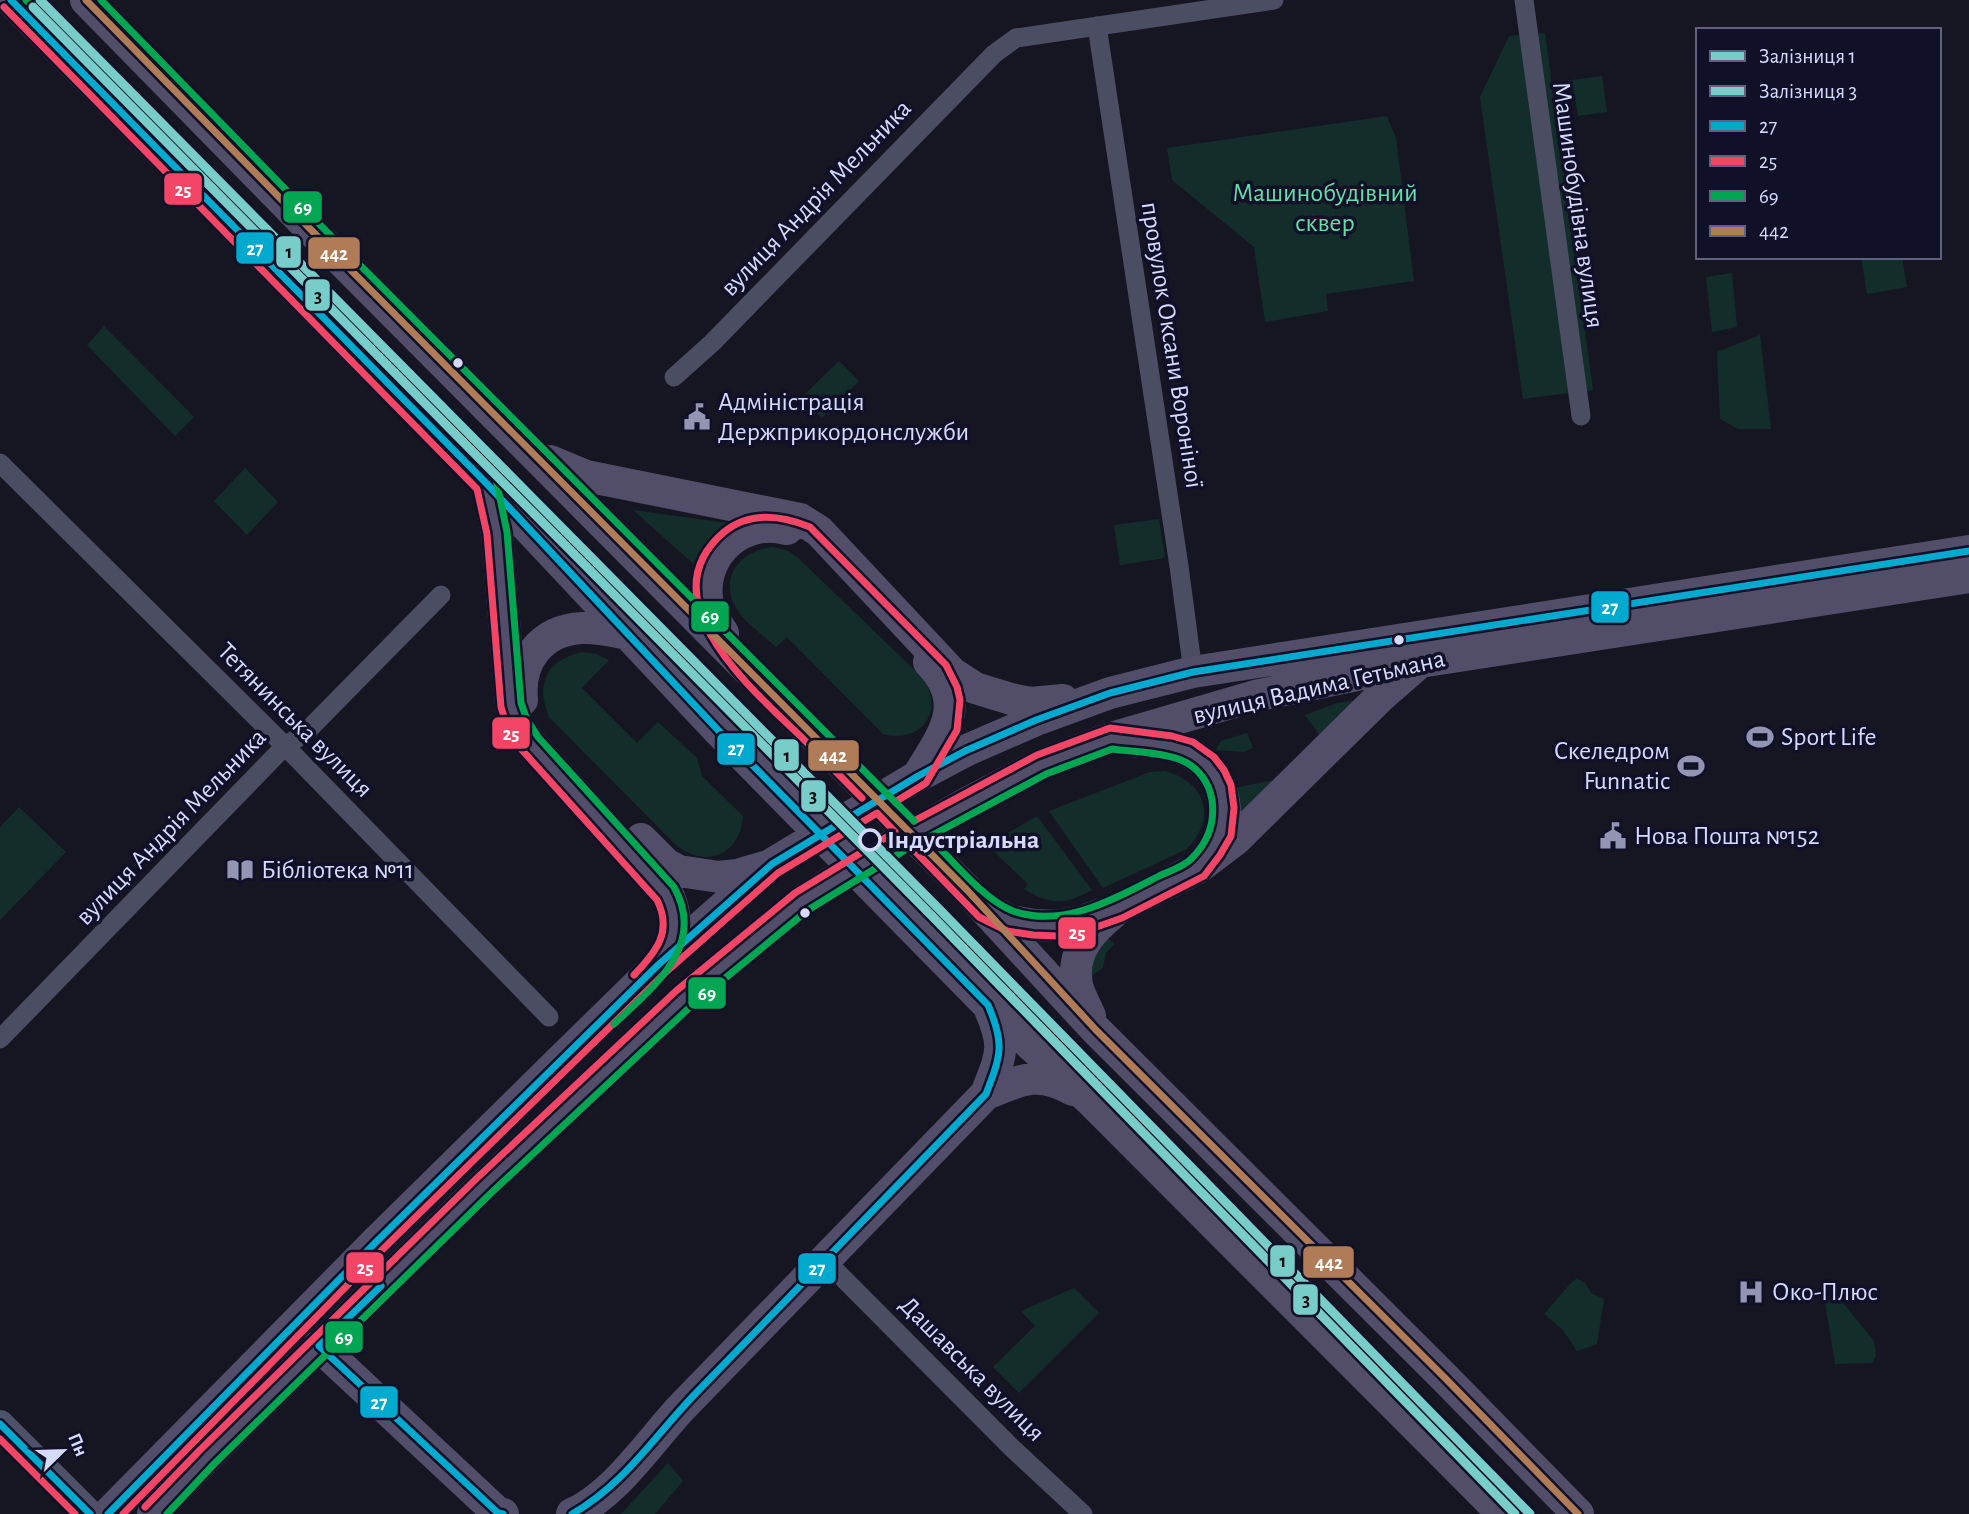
<svg xmlns="http://www.w3.org/2000/svg" width="1969" height="1514" viewBox="0 0 1969 1514" font-family="'Alegreya Sans',sans-serif">
<style>
.green{fill:#132e2a}
.lines{fill:none;stroke-linecap:round;stroke-linejoin:round}
.minor{stroke:#4b4e63;stroke-width:19}
.secondary{stroke:#4d5269;stroke-width:28}
.primary{stroke:#524d69;stroke-width:32}
.bus-1-casing{stroke:#101028;stroke-width:12}
.bus-2-casing{stroke:#101028;stroke-width:12}
.bus-3-casing{stroke:#101028;stroke-width:12}
.bus-4-casing{stroke:#101028;stroke-width:12}
.bus-1{stroke:#00a9ce;stroke-width:7}
.bus-2{stroke:#f34667;stroke-width:7}
.bus-3{stroke:#00a651;stroke-width:7}
.bus-4{stroke:#b07c57;stroke-width:7}
.rail-1-casing{stroke:#101028;stroke-width:14}
.rail-2-casing{stroke:#101028;stroke-width:14}
.rail-1{stroke:#78ccc9;stroke-width:9}
.rail-2{stroke:#78ccc9;stroke-width:9}
.bus-dot{fill:#d7daff;stroke:#101028;stroke-width:2.5}
.stop-dot{fill:#101028;stroke:#d7daff;stroke-width:3.5}
.labels{text-anchor:middle;dominant-baseline:central;stroke-width:7;stroke-linejoin:round;paint-order:stroke}
.park-label{font-size:26px;fill:#61e0a8;stroke:#101028}
.street-label{font-size:26px;fill:#d7daff;stroke:#101028}
.poi-label{font-size:26px;fill:#d7daff;stroke:#101028;text-anchor:start}
.stop-label{font-size:26px;font-weight:bold;fill:#d7daff;stroke:#101028;text-anchor:start}
.line-badge{stroke:#101028;stroke-width:2.5}
.badge-label{font-size:19px;text-anchor:middle;font-weight:bold;fill:#fff}
.pale-badge-label{font-size:19px;text-anchor:middle;font-weight:bold;fill:#111}
</style>
<rect width="100%" height="100%" fill="#161622"/>
<path class="green" d="M1545,33L1593,390L1523,399L1480,97L1509,36Z
M1602,76L1607,112L1578,116L1572,80Z
M1387,116L1396,138L1414,281L1326,294L1328,311L1265,322L1254,247L1172,180L1167,148Z
M1861,257H1902L1907,287L1867,294Z
M1732,273L1737,327L1712,332L1706,277Z
M104,326L194,417L175,436L87,345Z
M1760,335L1771,429H1738L1720,419L1717,352Z
M839,361L859,381L822,418L802,397Z
M245,468L278,502L247,535L214,501Z
M633,510L734,524C714,534 703,545 697,567Z
M1159,519L1165,558L1120,565L1114,525Z
M773,547L787,550L798,558L923,678C945,712 921,744 883,734L787,637L776,647C763,635 742,621 734,604C720,573 744,550 773,547Z
M582,652L596,654L609,660L582,688L637,743L658,722L697,758L702,776L743,816C740,854 708,869 677,846L549,717C535,684 547,660 582,652Z
M1363,699L1322,738L1305,715L1337,703Z
M1247,733L1253,748L1244,752L1216,750L1221,741Z
M1165,771C1206,782 1217,818 1187,849L1103,888L1049,811L1150,772Z
M1283,778L1234,824V788Z
M19,807L66,852L0,920V827Z
M1037,816L1092,890C1065,905 1050,905 1024,889L1028,884L987,845Z
M1100,931L1114,944L1106,953L1103,968L1090,977Z
M1577,1278L1586,1284L1591,1293L1604,1299L1597,1344L1577,1351L1563,1330L1544,1314L1570,1284Z
M1074,1288L1099,1313L1019,1393L993,1367L1035,1326L1021,1311Z
M1834,1292L1874,1341L1876,1356L1872,1363L1835,1364L1825,1302Z
M668,1463L683,1481L655,1514H621Z"/>
<g class="lines">
<path class="minor" d="M1524,0L1581,416
M1097,26L1179,566L1193,672
M674,377L712,343L994,54L1016,38L1274,0
M0,463L285,746L549,1017
M0,1039L285,746L305,733L441,595
M825,1260L1011,1447L1083,1514"/>
<path class="secondary" d="M0,1424L90,1514"/>
<path class="primary" d="M11,0L487,484L718,730L988,1005L1090,1100L1503,1514
M86,0L322,241L967,890L1096,1030L1445,1378L1578,1514
M550,461L586,476L800,519L819,531L952,673L975,688L1011,699L1030,703L1063,700
M487,484L497,533L511,705L518,725L530,743L669,897C680,923 674,938 661,961
M723,633C716,623 708,611 707,598C702,553 743,517 787,529
M522,700C518,660 542,630 582,628C597,627 612,631 627,634
M1123,740C1144,743 1169,743 1188,752C1217,765 1231,801 1222,831C1219,841 1211,851 1205,859
M919,774C943,735 969,703 929,662
M641,839L666,864L679,871L719,877L737,875L764,867
M990,910L1010,921L1035,925L1055,926L1079,922L1119,908L1198,868L1235,840L1379,698L1419,663
M1090,1016C1086,1006 1079,995 1077,985C1071,952 1090,932 1113,913
M986,1094C1021,1080 1037,1070 1073,1090
M319,1346L498,1513L503,1514
M108,1514L376,1242L562,1059L658,965L772,864L918,776L965,751L1036,720L1110,693L1193,672L1969,551
M153,1514L207,1457L483,1186L683,999L802,901L870,858L969,802L1042,764L1111,738L1255,696L1420,662L1969,577
M572,1514C615,1495 650,1441 682,1407C783,1303 884,1199 986,1094C1002,1053 1007,1047 988,1005"/>
<g class="bus-1-casing">
<path id="bus-1" d="M11,0L487,484L718,730L988,1005C1005,1044 1001,1055 986,1094C890,1193 793,1293 697,1392C656,1434 624,1485 572,1514
M381,1286L319,1346L498,1513L503,1514
M0,1424L90,1514
M108,1514L376,1242L658,965L772,864L918,776L965,751L1036,720L1110,693L1193,672L1969,551"/>
</g>
<g class="bus-2-casing">
<path id="bus-2" d="M4,7L477,489L487,534L501,707L508,729L522,750L657,900C673,932 656,952 634,975
M862,798C839,775 817,752 794,730C746,684 648,597 724,532C750,511 781,515 810,527L946,665L957,687L960,700L957,730L926,783L895,802
M911,847L979,917L1007,931L1033,935L1057,936L1082,932L1122,918L1204,876L1220,855L1231,836L1234,808L1231,785L1224,770L1214,757L1193,742L1172,736L1110,728L1037,755L914,821
M0,1439L75,1514
M123,1514L383,1249L665,973L778,873L877,813L895,832L795,893L676,991L476,1179L200,1450L145,1507"/>
</g>
<g class="bus-3-casing">
<path id="bus-3" d="M26,0L128,105
M101,0L329,234L914,821
M303,283L496,479L507,532L521,703L527,720L538,737L674,887C707,946 654,986 614,1024
M1112,749C1134,752 1160,752 1181,760C1198,767 1209,782 1212,800C1215,822 1208,842 1192,858C1185,866 1170,871 1159,876C1116,898 1063,929 1013,911C984,900 951,859 929,837L1046,774Z
M167,1514L214,1464L490,1194L690,1007L808,910L910,847"/>
</g>
<g class="bus-4-casing">
<path id="bus-4" d="M86,0L322,241L967,890L1096,1030L1445,1378L1578,1514"/>
</g>
<use href="#bus-1" class="bus-1"/>
<use href="#bus-2" class="bus-2"/>
<use href="#bus-3" class="bus-3"/>
<use href="#bus-4" class="bus-4"/>
<g class="rail-1-casing">
<path id="rail-1" d="M40,0L939,909L1530,1514"/>
</g>
<g class="rail-2-casing">
<path id="rail-2" d="M33,7L932,916L1515,1514"/>
</g>
<use href="#rail-1" class="rail-1"/>
<use href="#rail-2" class="rail-2"/>
</g>
<defs>
<g id="civic-bare" transform="scale(2.1)"><path d="M-.6-6.5H3V-4.5H.6V-3L4-1V1h2V6H-6V1h2V-1L-.6-3ZM-1.2 2.5V6h2.4V2.5Z" fill="#9395b2" stroke="#101028" stroke-width="2.5" paint-order="stroke"/></g>
<g id="stadium-bare" transform="scale(2.1)"><path d="M0-5a6.5 5 0 1 0 0 10a6.5 5 0 1 0 0-10ZM-3.5-1.8h7v3.6h-7Z" fill="#9395b2" stroke="#101028" stroke-width="2.5" paint-order="stroke"/></g>
<g id="library-bare" transform="scale(2.1)"><path d="M-6-4Q-3-5.5-.7-3.5V5Q-3 3-6 4ZM6-4Q3-5.5 .7-3.5V5Q3 3 6 4Z" fill="#9395b2" stroke="#101028" stroke-width="2.5" paint-order="stroke"/></g>
<g id="hospital-bare" transform="scale(2.1)"><path d="M-5-5h3v3.5h4V-5h3V5h-3V1.5h-4V5h-3Z" fill="#9395b2" stroke="#101028" stroke-width="2.5" paint-order="stroke"/></g>
</defs>
<g fill-rule="evenodd">
<use href="#civic-bare" x="697" y="417"/>
<use href="#stadium-bare" x="1760" y="737"/>
<use href="#stadium-bare" x="1691" y="766"/>
<use href="#civic-bare" x="1613" y="836"/>
<use href="#library-bare" x="240" y="870"/>
<use href="#hospital-bare" x="1751" y="1292"/>
</g>
<g class="bus-dot">
<circle cx="458" cy="363" r="6"/>
<circle cx="1399" cy="640" r="6"/>
<circle cx="805" cy="913" r="6"/>
</g>
<circle class="stop-dot" cx="870" cy="840" r="10"/>
<g class="labels">
<g class="park-label">
<text x="1325" y="193">Машинобудівний<tspan x="1325" dy="30">сквер</tspan></text>
</g>
<g class="street-label">
<text transform="translate(816 198) rotate(-46)">вулиця Андрія Мельника</text>
<text transform="translate(1578 205) rotate(82)">Машинобудівна вулиця</text>
<text transform="translate(1172 345) rotate(81)">провулок Оксани Вороніної</text>
<text transform="translate(1319 687) rotate(-13)">вулиця Вадима Гетьмана</text>
<text transform="translate(295 720) rotate(45)">Тетянинська вулиця</text>
<text transform="translate(171 827) rotate(-46)">вулиця Андрія Мельника</text>
<text transform="translate(972 1369) rotate(45)">Дашавська вулиця</text>
</g>
<g class="poi-label">
<text x="718" y="402">Адміністрація<tspan x="718" dy="30">Держприкордонслужби</tspan></text>
<text x="1781" y="737">Sport Life</text>
<text x="1670" y="751" text-anchor="end">Скеледром<tspan x="1670" dy="30">Funnatic</tspan></text>
<text x="1634" y="836">Нова Пошта №152</text>
<text x="261" y="870">Бібліотека №11</text>
<text x="1772" y="1292">Око-Плюс</text>
</g>
<g class="stop-label">
<text x="887" y="840">Індустріальна</text>
</g>
</g>
<g class="line-badge">
<rect x="163" y="172" width="40" height="34" rx="7" fill="#f34667"/>
<rect x="282" y="190" width="41" height="34" rx="7" fill="#00a651"/>
<rect x="235" y="231" width="40" height="34" rx="7" fill="#00a9ce"/>
<rect x="275" y="235" width="27" height="34" rx="7" fill="#78ccc9"/>
<rect x="307" y="236" width="54" height="34" rx="7" fill="#b07c57"/>
<rect x="304" y="278" width="27" height="34" rx="7" fill="#78ccc9"/>
<rect x="1590" y="590" width="40" height="34" rx="7" fill="#00a9ce"/>
<rect x="690" y="600" width="40" height="33" rx="7" fill="#00a651"/>
<rect x="491" y="716" width="40" height="34" rx="7" fill="#f34667"/>
<rect x="716" y="732" width="40" height="34" rx="7" fill="#00a9ce"/>
<rect x="773" y="738" width="27" height="34" rx="7" fill="#78ccc9"/>
<rect x="807" y="739" width="53" height="33" rx="7" fill="#b07c57"/>
<rect x="800" y="779" width="27" height="34" rx="7" fill="#78ccc9"/>
<rect x="1057" y="916" width="40" height="34" rx="7" fill="#f34667"/>
<rect x="687" y="976" width="40" height="34" rx="7" fill="#00a651"/>
<rect x="1269" y="1244" width="27" height="34" rx="7" fill="#78ccc9"/>
<rect x="1302" y="1245" width="53" height="34" rx="7" fill="#b07c57"/>
<rect x="345" y="1251" width="40" height="33" rx="7" fill="#f34667"/>
<rect x="797" y="1252" width="40" height="33" rx="7" fill="#00a9ce"/>
<rect x="1292" y="1283" width="27" height="33" rx="7" fill="#78ccc9"/>
<rect x="324" y="1320" width="40" height="34" rx="7" fill="#00a651"/>
<rect x="359" y="1385" width="40" height="34" rx="7" fill="#00a9ce"/>
</g>
<g class="badge-label">
<text x="183" y="196">25</text>
<text x="303" y="214">69</text>
<text x="255" y="255">27</text>
<text x="334" y="260">442</text>
<text x="1610" y="614">27</text>
<text x="710" y="623">69</text>
<text x="511" y="740">25</text>
<text x="736" y="755">27</text>
<text x="833" y="762">442</text>
<text x="1077" y="939">25</text>
<text x="707" y="1000">69</text>
<text x="1329" y="1269">442</text>
<text x="365" y="1274">25</text>
<text x="817" y="1275">27</text>
<text x="344" y="1344">69</text>
<text x="379" y="1409">27</text>
</g>
<g class="pale-badge-label">
<text x="289" y="258">1</text>
<text x="318" y="302">3</text>
<text x="787" y="762">1</text>
<text x="813" y="802">3</text>
<text x="1283" y="1267">1</text>
<text x="1306" y="1306">3</text>
</g>
<rect x="1696" y="28" width="245" height="231" fill="#101028" stroke="#60617e" stroke-width="2"/>
<rect x="1710" y="51" width="35" height="10" fill="#78ccc9" stroke="#60617e" stroke-width="2"/>
<text x="1759" y="63" font-size="21" fill="#d7daff">Залізниця 1</text>
<rect x="1710" y="86" width="35" height="10" fill="#78ccc9" stroke="#60617e" stroke-width="2"/>
<text x="1759" y="98" font-size="21" fill="#d7daff">Залізниця 3</text>
<rect x="1710" y="121" width="35" height="10" fill="#00a9ce" stroke="#60617e" stroke-width="2"/>
<text x="1759" y="133" font-size="21" fill="#d7daff">27</text>
<rect x="1710" y="156" width="35" height="10" fill="#f34667" stroke="#60617e" stroke-width="2"/>
<text x="1759" y="168" font-size="21" fill="#d7daff">25</text>
<rect x="1710" y="191" width="35" height="10" fill="#00a651" stroke="#60617e" stroke-width="2"/>
<text x="1759" y="203" font-size="21" fill="#d7daff">69</text>
<rect x="1710" y="226" width="35" height="10" fill="#b07c57" stroke="#60617e" stroke-width="2"/>
<text x="1759" y="238" font-size="21" fill="#d7daff">442</text>
<g transform="translate(63 1451) rotate(67)" stroke="#101028" stroke-width="5" paint-order="stroke">
<path d="M0-5L12 26L0 18L-12 26Z" fill="#d7daff"/>
<text y="-10" font-size="19" font-weight="bold" text-anchor="middle" fill="#d7daff">Пн</text>
</g>
</svg>
